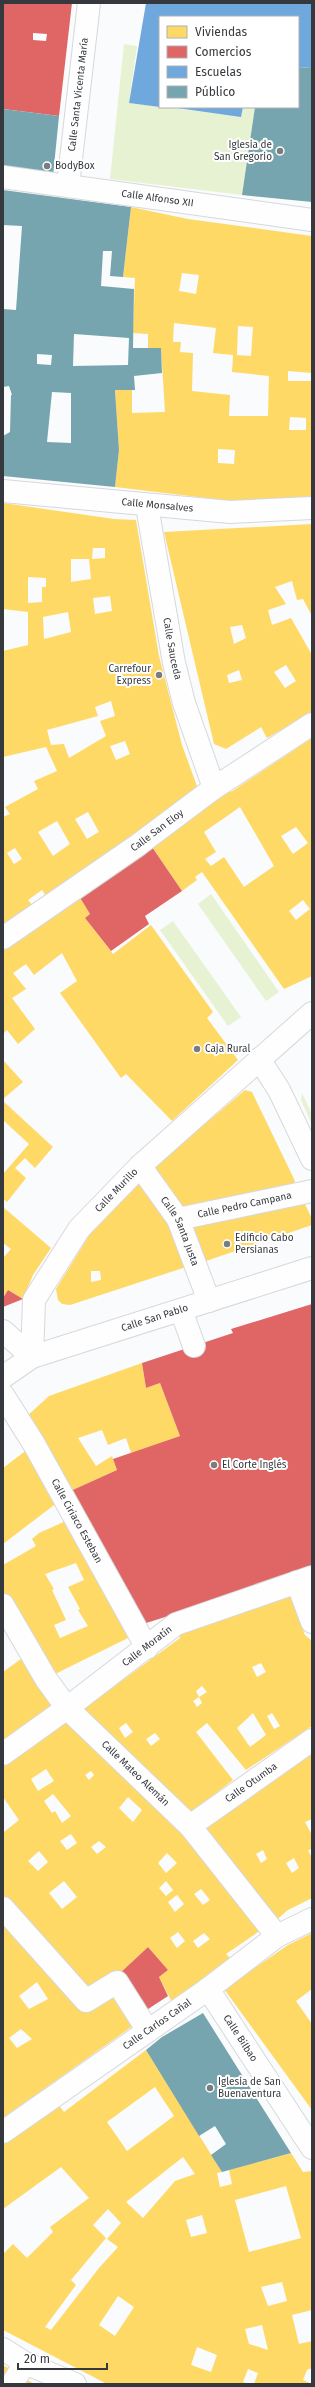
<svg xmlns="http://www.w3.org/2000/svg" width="315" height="2387" viewBox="0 0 315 2387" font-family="'Fira Sans',sans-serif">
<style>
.green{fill:#e7f2d2}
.homes{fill:#ffd966;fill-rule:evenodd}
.shops{fill:#e06666;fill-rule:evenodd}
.schools{fill:#6fa8dc}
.public{fill:#76a5af;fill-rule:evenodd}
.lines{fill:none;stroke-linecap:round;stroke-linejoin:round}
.minor-casing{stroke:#d6d8db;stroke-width:24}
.minor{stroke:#fefeff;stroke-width:22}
.poi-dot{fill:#7a7d80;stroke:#fff;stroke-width:1.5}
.labels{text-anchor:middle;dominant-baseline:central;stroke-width:4;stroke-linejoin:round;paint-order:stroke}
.street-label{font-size:10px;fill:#35393d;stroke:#fff}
.poi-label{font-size:10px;fill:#35393d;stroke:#fff;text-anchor:start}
</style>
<rect width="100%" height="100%" fill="#f9fbfd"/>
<path class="green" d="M124,44L137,46L129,103L241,116L243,107H255L242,195L110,179Z
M211,894L279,992L266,1001L198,904Z
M173,921L241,1017L228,1026L160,930Z
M302,1093L312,1114V1125L301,1100Z"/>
<path class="homes" d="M131,207L188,219L312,236V373L288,371V381H312V498L231,501L115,487L119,450L115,390H132V413L165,412L161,348H148V334L133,333L135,278L123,277ZM182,273L199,275L196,294L179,291ZM174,323L216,328L213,353L233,355L232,372L269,376L268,416H229L230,395L192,391L193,353L180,352L181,342H173ZM238,326L253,327L251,356L237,355ZM290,417L306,418V430H289ZM218,449L235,450L234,464L218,463Z
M3,503L114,519L136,520L159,656L182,745L198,789L47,898L42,890L28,900L34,907L3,931V817L10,814L5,807L38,789L34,781L57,771L46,747L3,757V651L28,645V612L3,609ZM93,548H105V558L92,559ZM71,559H89L91,579L71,582ZM28,577L46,578V587H42V602L28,603ZM110,596L112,611L95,614L93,598ZM68,612L71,632L44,639L43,617ZM111,701L115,716L100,721L106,736L69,758L64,744L51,745L47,730L98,716L95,707ZM125,741L130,754L116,760L110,746ZM88,812L99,832L87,839L75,819ZM57,821L70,844L53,856L38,832ZM15,848L22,859L14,864L7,853Z
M312,524V616L303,599L297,600L292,581L275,587L286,604L268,610L272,625L291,618L312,655V712L267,738L261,727L226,749L214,744L164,532ZM242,625L246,638L234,644L230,627ZM286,665L296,681L285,688L274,672ZM239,670L242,680L229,683L227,675Z
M312,738V976L284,989L202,872L195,877L197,880L182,891L152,847L194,817L193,814L229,788L231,792ZM240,807L274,866L244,887L224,857L211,866L205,859L216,852L204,832ZM296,827L308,843L293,854L281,836ZM303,900L310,909L296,920L289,911Z
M79,896L90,914L85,918L113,954L151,925L213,1012L207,1018L238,1060L172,1121L126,1074L121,1078L60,993L77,981L62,953L34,975L26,964L13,973L26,989L12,998L35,1029L18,1044L7,1030L3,1034V946Z
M3,1060L23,1082L3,1099Z
M245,1090L252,1092L295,1181L292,1187L181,1210L153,1168Z
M3,1101L53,1147L35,1168L25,1158L15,1168L26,1178L7,1202L3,1199V1174L29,1144L3,1120Z
M141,1182L172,1227L186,1267L70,1305L62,1304L58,1300L56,1289L90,1234ZM91,1271H100L101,1280L91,1282Z
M304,1202L312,1219V1225L203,1262L191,1224Z
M3,1207L51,1248L33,1275L23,1299L8,1290L3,1298V1258L11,1249L3,1243Z
M142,1363L146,1388L160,1383L180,1436L131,1453L126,1438L108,1445L102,1430L78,1438L96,1466L112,1456L117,1470L66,1493L27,1416L49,1396Z
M28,1449L58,1502L3,1544V1468Z
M68,1520L132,1636L51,1676L3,1594V1565L36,1546L32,1539L39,1533ZM76,1563L84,1580L68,1587L80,1609L78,1610L88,1626L60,1638L54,1625L66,1620L52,1590L54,1589L45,1574Z
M289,1591L305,1635L312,1641V1726L246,1770L207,1723L196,1732L233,1780L185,1817L82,1710L180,1638L178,1633ZM261,1663L266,1672L257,1677L252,1667ZM202,1686L207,1692L199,1697L202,1703L197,1707L193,1701L199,1697L196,1691ZM253,1713L266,1735L250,1747L237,1728ZM272,1713L280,1726L274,1729L267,1716ZM126,1723L133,1732L125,1738L119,1728ZM155,1733L160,1739L151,1746L146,1739Z
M25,1656L55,1707L3,1745V1672Z
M70,1718L177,1821L264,1928L226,1954L230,1958L172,2002L159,1977L168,1970L148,1947L118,1975L87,1994L3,1898V1830L4,1832L19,1820L3,1797V1760ZM46,1769L54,1781L38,1791L31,1779ZM91,1771L94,1775L89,1780L85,1775ZM53,1794L71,1816L62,1823L55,1811L52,1813L44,1801ZM128,1797L142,1810L133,1822L119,1808ZM71,1834L77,1843L67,1850L60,1841ZM99,1841L106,1847L97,1854L91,1847ZM39,1851L48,1862L38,1871L28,1861ZM167,1853L177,1863L166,1873L158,1863ZM64,1881L77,1897L62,1909L49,1893ZM166,1881L173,1890L166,1896L159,1888ZM201,1889L210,1900L203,1905L194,1894ZM177,1895L184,1904L175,1912L168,1902ZM178,1932L185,1941L177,1948L170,1938ZM204,1933L210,1939L198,1948L193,1941Z
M312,1748V1819L305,1822L312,1835V1849L308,1850L312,1858V1898L288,1910L273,1923L200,1829ZM263,1850L267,1859L261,1863L256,1854ZM294,1858L299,1868L292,1873L286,1863Z
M3,1921L85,2008L117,1989L137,2023L3,2118ZM37,1982L48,1999L29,2009L19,1996ZM21,2029L32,2039L17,2048L9,2038Z
M312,1933V1989L296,2001L312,2024V2110L224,1989L288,1945Z
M146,2050L222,2172L217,2173L220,2187L232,2184L229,2170L291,2153L303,2172L312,2171V2310L292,2315L299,2344L312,2341V2368L307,2370L303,2380L312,2384H254L258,2373L248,2369L243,2382L249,2384H107L3,2330V2254L13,2244L27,2258L53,2232L50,2227L89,2198L61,2167L3,2209V2141L58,2104L64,2112ZM155,2087L174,2116L127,2151L107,2122ZM183,2157L195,2174L175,2181L143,2218L126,2202ZM286,2186L301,2238L249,2252L235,2200ZM108,2209L121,2223L107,2239L118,2247L99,2268L51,2330L45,2327L76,2285L71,2280L106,2238L93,2225ZM202,2215L207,2233L191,2237L186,2220ZM282,2282L287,2301L268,2306L261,2287ZM118,2296L134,2307L115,2336L99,2325ZM262,2325L268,2350L249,2344L245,2329ZM197,2347L217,2355L211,2372L191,2365Z
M3,2365L13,2371L3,2384Z
M24,2378L34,2384H20Z"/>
<path class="shops" d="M3,3H72L59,116L3,109ZM33,33L47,34L46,41L33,40Z
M152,847L182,891L145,916L149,924L111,951L85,918L90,914L79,896Z
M8,1290L23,1299L3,1307V1298Z
M312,1304V1570L140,1625L66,1493L117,1470L113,1459L180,1436L160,1383L146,1388L142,1363L233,1333L231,1329Z
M148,1947L168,1970L159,1977L168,1996L142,2013L118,1975Z"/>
<path class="schools" d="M146,3H312V68L298,67V17H160V107L129,103Z
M170,107H243L241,117Z"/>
<path class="public" d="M298,67L312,68V202L242,195L255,107H298Z
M3,109L59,116L53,176L3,170Z
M3,190L131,207L123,277L110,276L112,251H103L101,286L134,289L133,348H161L162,373L134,376L135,390H115L119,450L115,487L3,476V436L10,432L11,395H12L9,386L3,387V309L16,310L22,226L3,225ZM74,334L129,338L128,365L73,366ZM37,354L52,355L51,365L37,364ZM52,392L71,393V443L47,442Z
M203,2013L291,2153L222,2172L211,2155L226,2144L215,2126L199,2136L146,2050L162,2037Z"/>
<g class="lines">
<g class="minor-casing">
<g id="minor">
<path id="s1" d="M3,177L312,220"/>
<path id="s2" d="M68,185L89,3"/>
<path id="s3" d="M3,491L230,512L312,508"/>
<path id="s4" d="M147,506L174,663L184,703L214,788"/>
<path id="s5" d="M3,938L138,845L214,788L312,724"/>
<path d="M259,1059L279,1090L312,1159"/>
<path id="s6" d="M140,1166L178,1219L209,1301"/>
<path id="s7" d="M178,1219L312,1191"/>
<path d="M181,1310L194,1346"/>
<path d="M3,1331L32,1357"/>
<path id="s8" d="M32,1357L34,1300L79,1229L140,1166L312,1013"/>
<path id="s9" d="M3,1377L32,1357L312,1268"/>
<path id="s10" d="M3,1395L34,1444L147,1648"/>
<path d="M297,1582L312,1622"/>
<path id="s11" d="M3,1605L46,1679L67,1708L190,1826L277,1936"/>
<path id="s12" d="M3,1754L67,1708L176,1624L312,1577"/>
<path id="s13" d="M190,1826L312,1740"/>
<path d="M3,1908L86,2001L117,1982L148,2031"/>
<path id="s14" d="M208,1989L312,2148"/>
<path id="s15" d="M3,2132L208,1989L277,1936L312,1919"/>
<path d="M3,2349L25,2363L75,2384"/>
<path d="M12,2384L25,2363"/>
</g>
</g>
<use href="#minor" class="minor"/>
</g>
<g class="poi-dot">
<circle cx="280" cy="151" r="4"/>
<circle cx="47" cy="166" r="4"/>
<circle cx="159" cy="675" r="4"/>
<circle cx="197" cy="1049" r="4"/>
<circle cx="227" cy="1244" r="4"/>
<circle cx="214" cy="1465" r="4"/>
<circle cx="210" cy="2088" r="4"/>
</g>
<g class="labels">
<g class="street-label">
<text stroke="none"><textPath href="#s2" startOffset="91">Calle Santa Vicenta María</textPath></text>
<text stroke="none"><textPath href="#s1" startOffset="156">Calle Alfonso XII</textPath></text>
<text stroke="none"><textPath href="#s3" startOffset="155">Calle Monsalves</textPath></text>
<text stroke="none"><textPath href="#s4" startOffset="145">Calle Sauceda</textPath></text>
<text stroke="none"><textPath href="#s5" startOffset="188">Calle San Eloy</textPath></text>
<text stroke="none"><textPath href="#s8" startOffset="195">Calle Murillo</textPath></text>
<text stroke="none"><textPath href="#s7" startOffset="68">Calle Pedro Campana</textPath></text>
<text stroke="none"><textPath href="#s6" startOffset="77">Calle Santa Justa</textPath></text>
<text stroke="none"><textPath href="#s9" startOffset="164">Calle San Pablo</textPath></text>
<text stroke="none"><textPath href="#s10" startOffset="146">Calle Ciriaco Esteban</textPath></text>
<text stroke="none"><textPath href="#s12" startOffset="180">Calle Moratín</textPath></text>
<text stroke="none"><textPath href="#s11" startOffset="216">Calle Mateo Alemán</textPath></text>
<text stroke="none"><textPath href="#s13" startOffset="75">Calle Otumba</textPath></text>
<text stroke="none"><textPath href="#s15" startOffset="188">Calle Carlos Cañal</textPath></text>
<text stroke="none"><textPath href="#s14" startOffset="59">Calle Bilbao</textPath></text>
</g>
<g class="poi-label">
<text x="272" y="145" text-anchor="end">Iglesia de<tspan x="272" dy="12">San Gregorio</tspan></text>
<text x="55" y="166">BodyBox</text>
<text x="151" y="669" text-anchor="end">Carrefour<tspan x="151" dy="12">Express</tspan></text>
<text x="205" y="1049">Caja Rural</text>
<text x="235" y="1238">Edificio Cabo<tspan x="235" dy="12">Persianas</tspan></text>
<text x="222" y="1465">El Corte Inglés</text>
<text x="218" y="2082">Iglesia de San<tspan x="218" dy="12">Buenaventura</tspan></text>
</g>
</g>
<rect width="315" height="2387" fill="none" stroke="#35393d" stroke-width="8"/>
<rect x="159" y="16" width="140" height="92" fill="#ffffff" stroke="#aeb0b1"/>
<rect x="167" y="26" width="20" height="12" fill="#ffd966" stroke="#aeb0b1"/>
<text x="195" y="36" font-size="12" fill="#35393d">Viviendas</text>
<rect x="167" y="46" width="20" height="12" fill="#e06666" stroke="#aeb0b1"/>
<text x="195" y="56" font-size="12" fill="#35393d">Comercios</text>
<rect x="167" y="66" width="20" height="12" fill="#6fa8dc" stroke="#aeb0b1"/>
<text x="195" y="76" font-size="12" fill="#35393d">Escuelas</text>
<rect x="167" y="86" width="20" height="12" fill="#76a5af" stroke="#aeb0b1"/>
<text x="195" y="96" font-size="12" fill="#35393d">Público</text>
<path d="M18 2363v6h89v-6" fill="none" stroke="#35393d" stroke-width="2"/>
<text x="24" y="2363" font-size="12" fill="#35393d" stroke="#ffffff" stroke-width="3" paint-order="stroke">20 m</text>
</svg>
